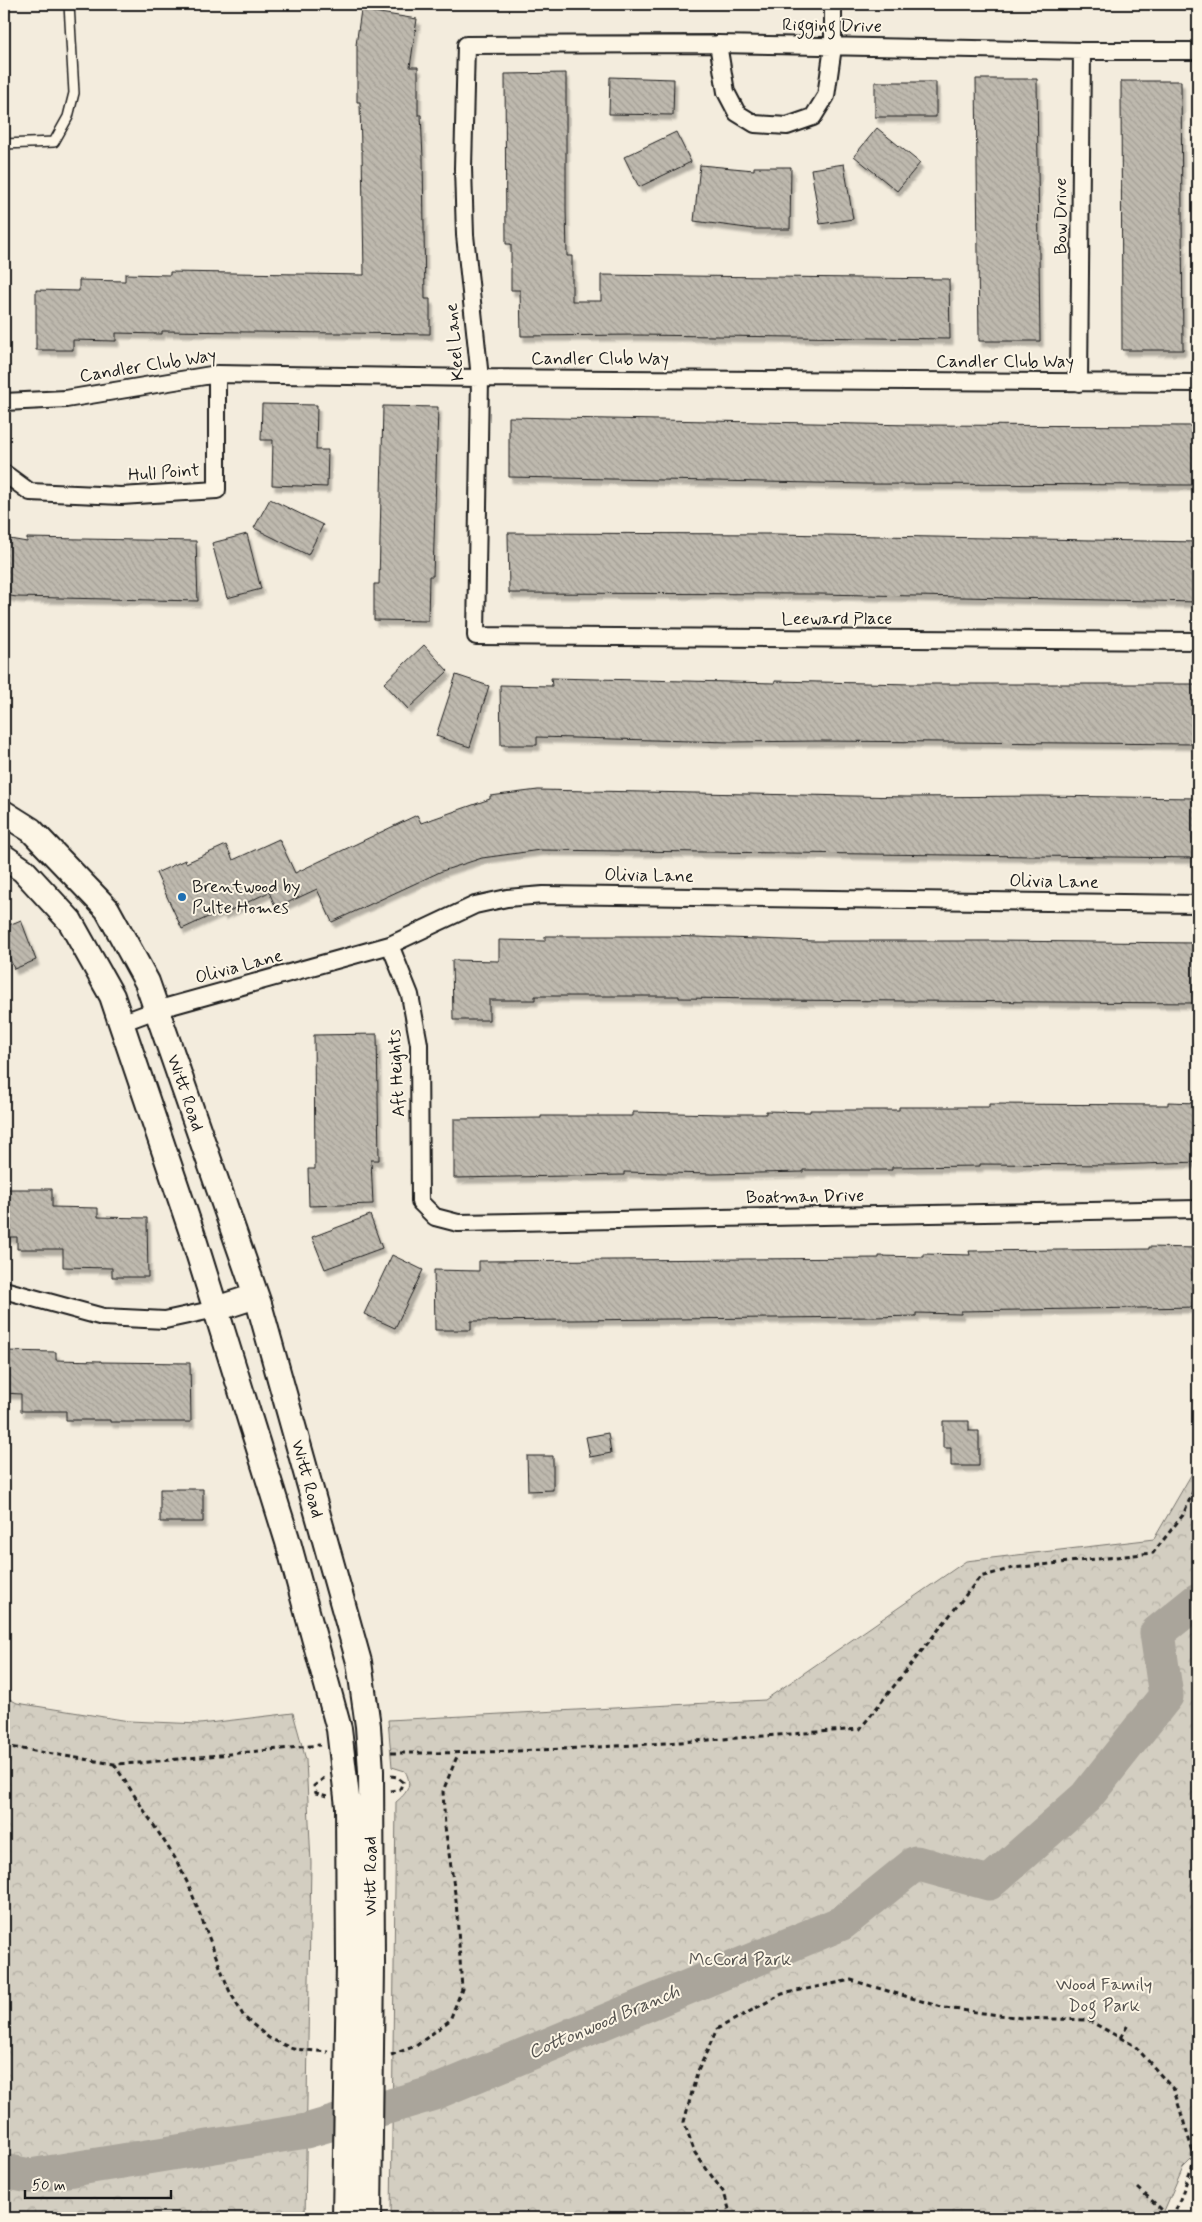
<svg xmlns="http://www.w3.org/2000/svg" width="1202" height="2222" viewBox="0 0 1202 2222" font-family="Mynerve,sans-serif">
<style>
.forest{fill:url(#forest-crowns);stroke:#78756e}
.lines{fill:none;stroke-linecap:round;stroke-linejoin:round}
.river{stroke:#aaa59b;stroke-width:35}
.building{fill:url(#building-back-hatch);stroke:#1c1c1c;filter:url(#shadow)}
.lane-casing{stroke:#1c1c1c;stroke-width:12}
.street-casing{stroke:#1c1c1c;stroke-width:20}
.secondary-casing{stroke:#1c1c1c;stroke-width:28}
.path{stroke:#1c1c1c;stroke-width:3;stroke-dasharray:5 4;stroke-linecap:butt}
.lane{stroke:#fcf5e5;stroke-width:9}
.street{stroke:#fcf5e5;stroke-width:16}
.secondary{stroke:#fcf5e5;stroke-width:24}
.secondary-bridge-casing{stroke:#1c1c1c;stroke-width:28;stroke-linecap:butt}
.secondary-bridge{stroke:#fcf5e5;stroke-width:24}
.poi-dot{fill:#1f6fb2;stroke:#fcf5e5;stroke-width:2}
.labels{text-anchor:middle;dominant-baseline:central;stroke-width:4;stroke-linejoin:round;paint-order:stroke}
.street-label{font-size:18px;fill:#1c1c1c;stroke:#fcf5e5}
.poi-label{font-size:18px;fill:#1c1c1c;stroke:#fcf5e5;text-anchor:start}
.park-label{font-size:18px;fill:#53514e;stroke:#fcf5e5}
.water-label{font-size:19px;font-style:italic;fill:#55534f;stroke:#fcf5e5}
</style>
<defs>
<pattern id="forest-crowns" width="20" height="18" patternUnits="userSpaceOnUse" patternTransform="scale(1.25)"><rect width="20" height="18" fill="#d3cec1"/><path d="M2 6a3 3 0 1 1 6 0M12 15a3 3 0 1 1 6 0" fill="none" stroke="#b5b0a5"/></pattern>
<pattern id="building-back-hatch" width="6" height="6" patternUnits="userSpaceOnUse" patternTransform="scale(1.25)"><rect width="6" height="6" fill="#beb9ae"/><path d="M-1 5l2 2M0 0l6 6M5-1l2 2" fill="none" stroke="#a39e95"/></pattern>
<filter id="shadow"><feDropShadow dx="3" dy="5.5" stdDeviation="1" flood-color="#0004"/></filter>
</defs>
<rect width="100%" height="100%" fill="#f3ecdd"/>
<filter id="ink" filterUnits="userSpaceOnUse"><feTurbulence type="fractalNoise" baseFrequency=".02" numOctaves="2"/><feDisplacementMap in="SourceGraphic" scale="10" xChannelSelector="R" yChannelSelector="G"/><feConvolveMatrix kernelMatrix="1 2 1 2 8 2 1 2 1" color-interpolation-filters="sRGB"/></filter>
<g filter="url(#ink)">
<path class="forest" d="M1198,1463V2152L1183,2167L1161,2218H391L396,1802C407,1793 413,1785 405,1771L392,1767L388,1720L765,1700L966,1561L1154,1539Z
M4,1696L17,1703L129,1721L200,1724L293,1713L306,1760L311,1863L305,2218H4Z"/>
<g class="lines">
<path class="river" d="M4,2171L30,2176L306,2131L431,2094L842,1923L916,1863L989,1883L1086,1797L1166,1696L1157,1633L1198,1600"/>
</g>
<path class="building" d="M361,10L417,19L410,67H418V115H421L423,158L425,299H430V334L162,331V334L116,333V341L73,340V350H36V290L79,291V280L125,281V274L170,275V272L364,275L362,150H361L360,102H357V45H356Z
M566,73V209L567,256H572V301H601V275L949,279L950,339L638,335L521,336L520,290H511V244H506L505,74Z
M610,77L674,79L673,115L609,114Z
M976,79H1037L1040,341H979Z
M1121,81H1181L1183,350H1122Z
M875,82H936V117H875Z
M877,128L920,163L897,191L854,156Z
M676,132L691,162L639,187L624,157Z
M844,164L853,219L820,224L811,169Z
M700,165L754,170V167H791L790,229H754L694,221Z
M262,404L317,405L316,450H328L327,487L272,485L273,440H261Z
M383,406L438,407L433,576H429L428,621L374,620V584H379Z
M509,417L912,425L1198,426V485L867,484L509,477Z
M270,499L323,525L308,555L254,528Z
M508,533L776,534L1198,542V602L821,594L509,593Z
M247,534L261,589L227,598L212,543Z
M4,538L27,542V538L196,541L198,601L17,597L4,595Z
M424,645L448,671L408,709L384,683Z
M456,675L489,686L470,747L436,736Z
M551,678L775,683V681L910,684H1198V744L819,741L730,742L537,737V745H501L500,685L552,686Z
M538,790L907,797L1042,796L1198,798V858L540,850L482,858L442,871L332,922L317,889L276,908L269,892L223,914L221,911L182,929L156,873L185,860L186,863L226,845L233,860L279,839L295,873L417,815L421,823L490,799V796Z
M21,920L36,960L14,969L4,944V927Z
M545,936H669L814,941H992L1198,943V1003L770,1000L769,999L679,998V996H535V1000H489V1020H453L452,960L499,961V940L545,941Z
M377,1034L379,1160H371L373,1204L309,1206L308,1169H315L314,1035Z
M1168,1102L1198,1103V1162L1115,1165L980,1164V1166L892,1167V1170H803V1172L713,1174L624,1172V1175L454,1178V1119L541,1118V1116H633V1112L722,1114H766V1111L810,1112V1110H899V1107H989V1104L1168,1105Z
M4,1189H52V1207L98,1208V1217L147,1218L148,1277H112V1268L63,1267V1249H17V1237H4Z
M370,1215L382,1248L325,1269L312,1237Z
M1149,1247L1198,1248V1307L961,1311V1314L916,1313V1316L872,1317L471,1321V1330H435L434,1270L479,1271V1261L879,1258V1256L924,1257V1254L970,1255L969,1251L1149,1249Z
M392,1255L423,1270L395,1328L364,1314Z
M4,1351L56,1352V1360L101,1361V1362L190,1363L191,1422H110V1420H66V1411H21V1394L4,1393Z
M943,1421H969V1431H979V1466H951V1448H943Z
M608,1433L611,1453L590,1457L586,1437Z
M527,1456H553V1490L528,1491Z
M160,1489H203V1522H160Z"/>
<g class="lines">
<g class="lane-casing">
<path id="lane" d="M4,144L54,142L68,117L74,93L69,4"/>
</g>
<g class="street-casing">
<path id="street" d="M718,44L726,92L737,113L755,124L787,126L813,117L826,96L833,47V4
M1198,51H1082L718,44L466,45L463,168L465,235L480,378L476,636L1198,641
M1079,383L1082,51
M4,402L66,399L217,374L480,378L1198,383
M4,473L30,492L121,496L217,490V374
M390,945L410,995L419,1044L420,1202L435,1217L458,1223L1198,1209
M121,1023L156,1010L390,945L475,905L507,898L543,895L1198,904
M4,1290L103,1317L165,1320L216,1309"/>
</g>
<g class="secondary-casing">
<path id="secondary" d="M4,813L31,830L107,909L147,982L259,1304L359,1662L368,1726L371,1771L372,1964
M4,857L23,870L70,921L112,996L192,1233L288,1542L339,1729L348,1806L349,1963
M216,1309L256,1296"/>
</g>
<path class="path" d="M4,1746L114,1764L139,1763L320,1745
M391,1753C547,1754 704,1740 860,1729L980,1577L1013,1568L1153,1553L1183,1515L1198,1480
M114,1764L175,1858L189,1886L229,1990L244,2017L269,2038L293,2049L328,2052
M391,1776L397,1777L403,1782L400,1789L391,1791
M324,1778L314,1786L316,1793L327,1796
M1120,2038L1128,2025
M391,2055L416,2046L450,2020L462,1989L456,1900L445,1827L443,1791L458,1754
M1192,2167L1198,2172
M1138,2188L1171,2218
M732,2218L724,2193L695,2153L684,2122L697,2073L717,2029L782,1994L851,1980L945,2008L1022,2018L1088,2020L1135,2046L1174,2090L1195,2159L1173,2218"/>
<use href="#lane" class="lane"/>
<use href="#street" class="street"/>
<use href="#secondary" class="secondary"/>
<g class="secondary-bridge-casing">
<path id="secondary-bridge" d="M345,2218L349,1963
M369,2218L372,1964"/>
</g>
<use href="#secondary-bridge" class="secondary-bridge"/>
</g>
</g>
<circle class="poi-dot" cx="182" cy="897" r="5"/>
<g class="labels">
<g class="street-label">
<text transform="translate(832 26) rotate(1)">Rigging Drive</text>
<text transform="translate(1061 216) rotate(-90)">Bow Drive</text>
<text transform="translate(455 342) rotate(-95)">Keel Lane</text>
<text x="600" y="359">Candler Club Way</text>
<text x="1005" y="362">Candler Club Way</text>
<text transform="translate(148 366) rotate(-9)">Candler Club Way</text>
<text transform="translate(164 473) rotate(-4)">Hull Point</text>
<text x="837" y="619">Leeward Place</text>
<text transform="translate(649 876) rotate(1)">Olivia Lane</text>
<text transform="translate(1054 882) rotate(1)">Olivia Lane</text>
<text transform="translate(239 967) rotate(-15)">Olivia Lane</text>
<text transform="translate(397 1073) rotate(-93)">Aft Heights</text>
<text transform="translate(185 1093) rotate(71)">Witt Road</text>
<text transform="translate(805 1197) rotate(-1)">Boatman Drive</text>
<text transform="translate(307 1479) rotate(75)">Witt Road</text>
<text transform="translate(371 1876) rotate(-90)">Witt Road</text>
</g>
<g class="poi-label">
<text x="192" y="887">Brentwood by<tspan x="192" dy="21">Pulte Homes</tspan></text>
</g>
<g class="park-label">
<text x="740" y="1960">McCord Park</text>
<text x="1104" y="1985">Wood Family<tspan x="1104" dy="21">Dog Park</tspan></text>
</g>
<g class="water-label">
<text transform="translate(604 2022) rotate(-23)">Cottonwood Branch</text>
</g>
</g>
<rect width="1202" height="2222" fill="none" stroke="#fcf5e5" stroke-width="20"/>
<rect x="10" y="10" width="1182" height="2202" fill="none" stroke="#1c1c1c" stroke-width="2" filter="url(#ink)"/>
<path d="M25 2190v8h146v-8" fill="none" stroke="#1c1c1c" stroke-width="2.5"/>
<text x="32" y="2190" font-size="15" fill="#1c1c1c" stroke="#fcf5e5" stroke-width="4" paint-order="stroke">50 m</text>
</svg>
